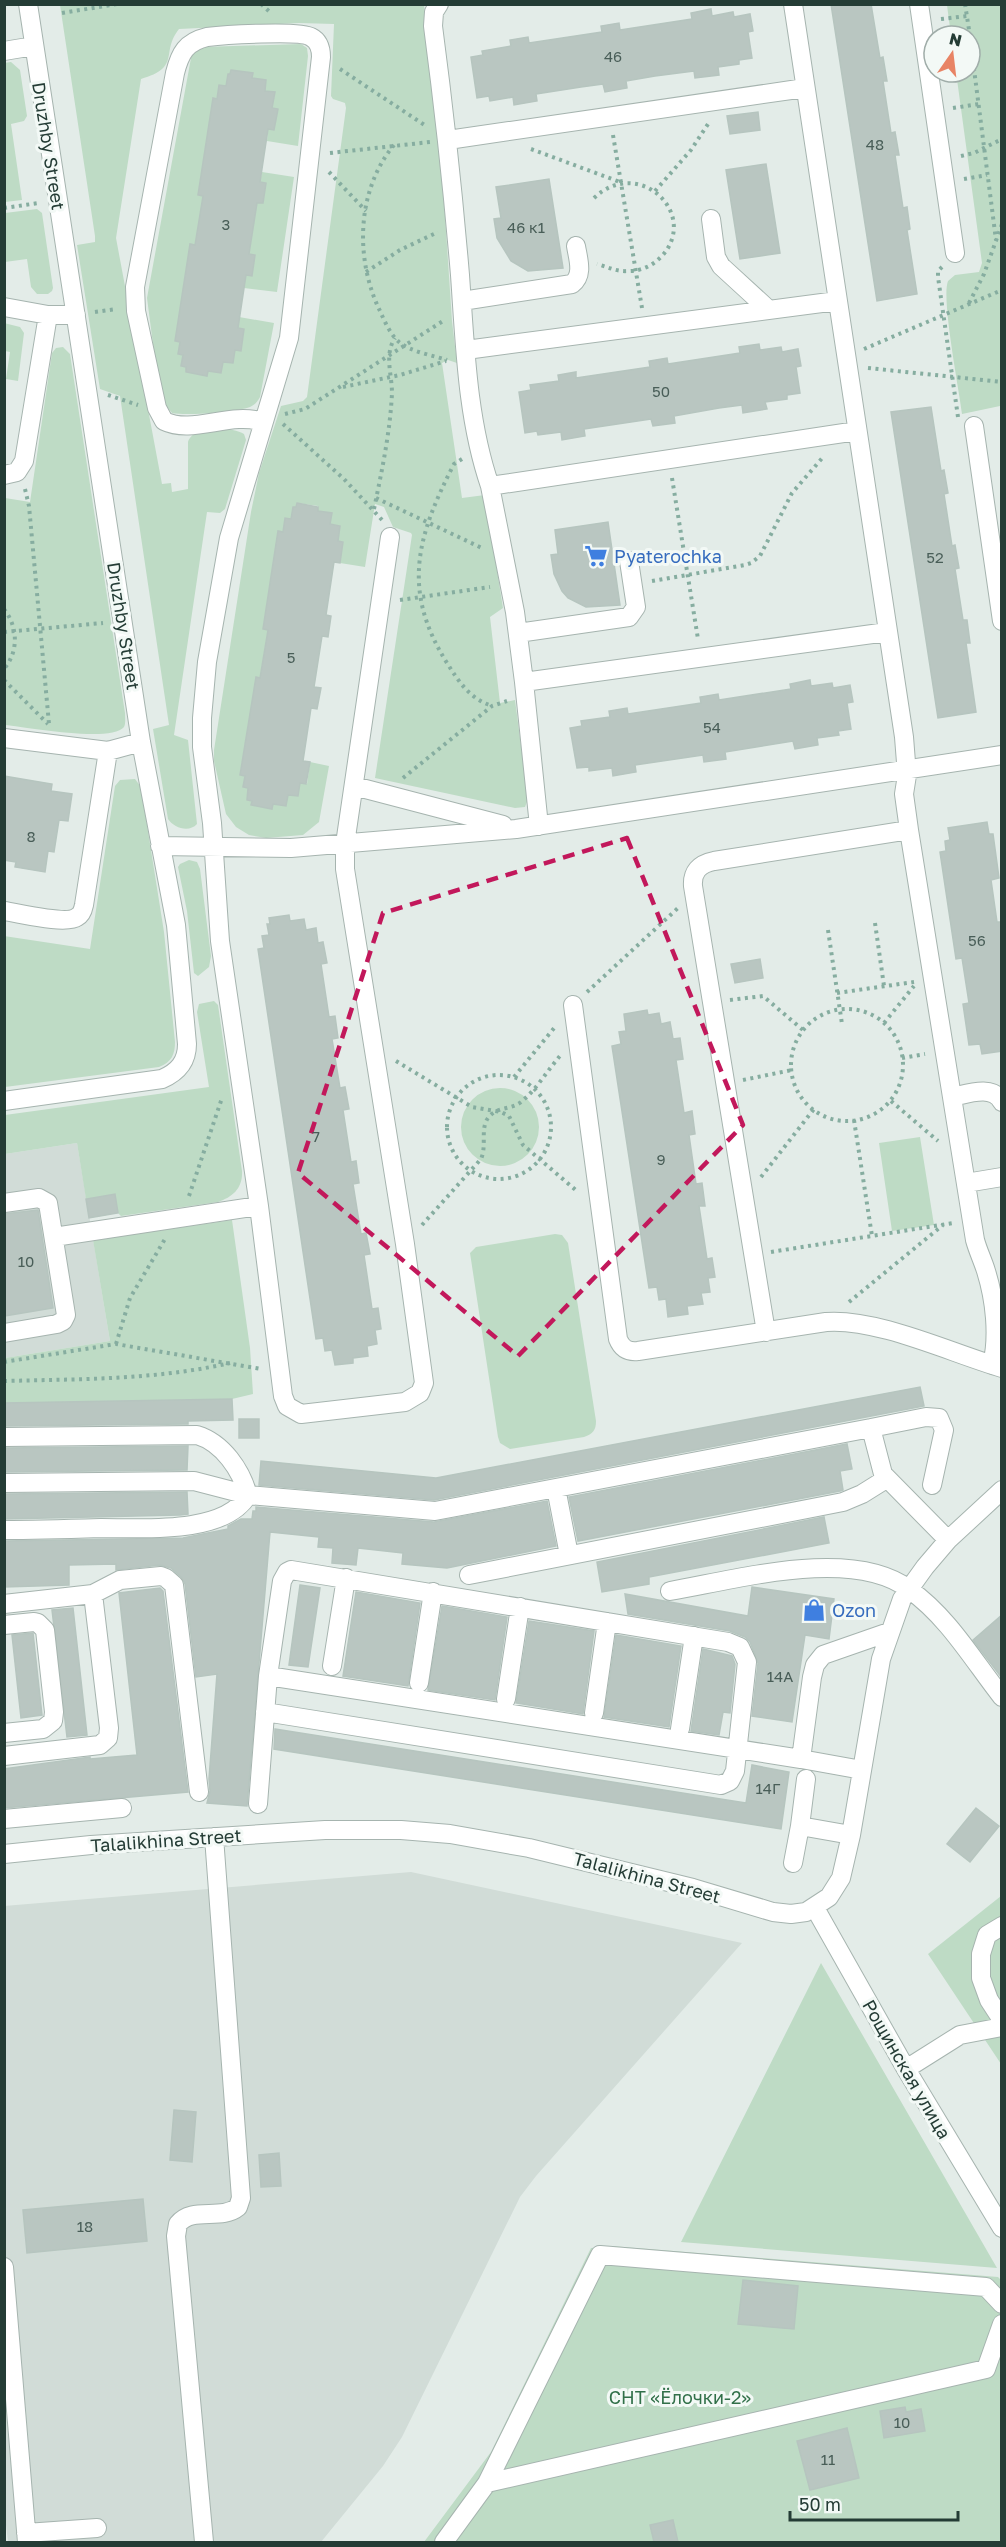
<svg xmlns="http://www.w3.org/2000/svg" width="1006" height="2547" viewBox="0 0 1006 2547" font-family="'Golos Text',sans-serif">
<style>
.built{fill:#d1dcd7}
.green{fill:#bedbc5}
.building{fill:#b9c6c1;stroke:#b6c5bf;stroke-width:1.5}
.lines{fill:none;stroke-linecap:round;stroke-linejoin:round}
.minor-casing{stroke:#a6b4af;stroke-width:20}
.path{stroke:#86ada0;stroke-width:4;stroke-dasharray:3 4.5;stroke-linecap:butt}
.minor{stroke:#fff;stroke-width:18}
.marked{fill:none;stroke:#c2185b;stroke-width:4.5;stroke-dasharray:12 8;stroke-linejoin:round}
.labels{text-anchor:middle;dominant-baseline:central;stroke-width:6;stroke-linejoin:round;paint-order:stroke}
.number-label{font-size:15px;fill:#495e58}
.street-label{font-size:18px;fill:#243c35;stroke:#f3f9f6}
.shop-label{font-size:18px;fill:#366cbe;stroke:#f3f9f6;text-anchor:start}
.park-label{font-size:18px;fill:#317049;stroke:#f3f9f6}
</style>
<rect width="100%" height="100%" fill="#e3ece8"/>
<path class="built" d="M77,1143L110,1341L5,1358V1154Z
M411,1872L742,1943L536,2176L520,2197L402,2437L383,2466L321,2542H8L4,2508V1906Z"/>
<path class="green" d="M60,5H424L442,171L452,321L457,363L448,360L442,363L462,498L485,495L503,608L490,617L500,703L515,700L528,799L525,807L515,808L375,778L412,535L411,533L393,527L384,507L375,504L365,567L340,563L343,542L338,541L340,526L330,524L332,513L318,511V506L297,503L291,519L285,518L283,532H278L263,628L268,630L260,678H256L240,774L245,776L243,787L248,788L247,799L252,801L251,805L272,809L273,804L286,806L288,795L298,796L300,783L307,784L310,762L329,766L319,822L303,835L266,838L249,835L236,827L226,814L214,761V750L251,512L259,473L281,406L303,401L307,397L346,108L345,103L333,99L331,96L334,24L299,23L179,29C160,53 182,67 141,79L116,238L162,484L171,483L172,492L188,489V442C193,425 231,426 244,434L246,440L225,509L220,513L207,512L174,735L188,740L197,824C189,833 174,828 168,819L153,729L169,725L120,396L100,389L77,245L95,242V236Z
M947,5H1001V413L1000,406L962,414C959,389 941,298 948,281L955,275L979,272L982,263L956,72H970V36H951Z
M301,44L307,48L308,56L298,146L267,141L268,129H274L277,109L272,108L275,93L265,91L266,80L252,78L253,73L231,70L230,74H228L226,86L220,85L217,99L213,98L198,195L203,196L195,245L190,244L175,341L180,342L178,354L183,355L181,366L186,367V372L206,375L208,371L221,373L223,362L232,363L235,350L241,351L244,329L238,328L239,317L274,323L260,397C257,402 255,405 250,407C236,412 187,416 172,413L164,403L154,352L147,298L191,58L193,53L202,47Z
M11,62L20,70L27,116L24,121L11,124L22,200L5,202L4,63Z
M262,172L294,177L277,292L244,288L246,275L252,276L255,255L249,254L257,203H263L266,183L260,182Z
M37,209L42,213L53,288L52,291L48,294H37L31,287L27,259L5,262V213Z
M4,323L20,327L24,333L18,381L6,379L10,352L5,351Z
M63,347L70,354L125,713C125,717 126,723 124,727C111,743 26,727 5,725V498L30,502L52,353L56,348Z
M135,779L141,787L164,932L175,1042C175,1054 172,1062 159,1067L5,1087L4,936L90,949L115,786L120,780Z
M189,860L197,862L200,869L211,956L209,967L198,976L194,973L187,911L178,867L180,864Z
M214,1001L218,1005L242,1171C243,1188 233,1197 218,1202L121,1216L118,1213L115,1194L86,1199L77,1143L5,1154V1115L209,1087L197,1012L199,1004Z
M461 1127a39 39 0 1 1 78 0a39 39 0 1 1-78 0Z
M920,1137L934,1225L892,1231L879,1143Z
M232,1220L250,1348L253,1394L232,1399L5,1403V1358L110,1341L93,1240Z
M555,1234L562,1235L568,1243L596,1421C596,1430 593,1434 584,1437L510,1449L500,1443L498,1437L470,1253L476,1247Z
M1001,1896V2064L928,1954Z
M821,1963L997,2268L681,2242Z
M611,2246L998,2277L1001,2280V2542H424L491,2452L591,2248Z"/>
<path class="building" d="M831,4H871L880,58L883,57L887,81H883L891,133L895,132L899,155H895L903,208L907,207L910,229L907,230L917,294L877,301Z
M711,9L712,16L733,12L734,17L750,14L753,31L748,32L752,58L739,60V64L718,67L719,75L695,78L694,71L655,76L626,81L627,88L605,92L603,84L581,87L536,94L537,101L514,105L513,97L490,101L489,96L477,98L471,57L483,55L482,51L511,46L510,40L528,37L529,43L602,32L601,26L619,23L620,30L692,19L691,13Z
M231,70L253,73L252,78L266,80L265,91L275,92L272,108L278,109L274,130L268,129L260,182L266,183L263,203H257L249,254L255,255L252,276L246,275L238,328L244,329L241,351L235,350L233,363L223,362L221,373L208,371L207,376L186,372V367L181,366L183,355L178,354L180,342L175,341L190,244L195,245L203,196L198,195L213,98L217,99L219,85L226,86L228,74H230Z
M758,112L760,130L730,134L727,116Z
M766,164L780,253L740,259L726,170Z
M549,179L563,268L528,271L511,261L497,238L494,219L501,218L496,187Z
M759,344L760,350L781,347L782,352L798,349L801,366L796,367L800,393L787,395V399L765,402L767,409L743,413L742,405L719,408L674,416L675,423L653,426L651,419L584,429L585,436L562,440L561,432L538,435L537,431L525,433L519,392L531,390L530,385L559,381L558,375L576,372V378L650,367L649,361L667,358L668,364L740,353L739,347Z
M931,407L941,471L944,470L948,493L944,494L952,546L955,545L959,568L955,569L963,620H967L970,643H966L976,712L938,718L891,412Z
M297,503L318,507V511L332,513L330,524L340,526L338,541L343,542L340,563L334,562L326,615L331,616L328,637L322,636L314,687L321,688L317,709L311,708L303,761L310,762L306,784L300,783L298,796L288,795L286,806L273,804L272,809L251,805L252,801L247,800L248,788L243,787L245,776L240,775L256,677L260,678L268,630L263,629L278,531L283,532L285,518L291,519L293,507H296Z
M608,522L620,605L586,607L568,598L562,591L554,574L551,555L558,554L555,530Z
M810,680L811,686L832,683L833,688L850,685L853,702L847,703L851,729L838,731L839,735L817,738L818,745L795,749L793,741L725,752L726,759L704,762L703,755L635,765L636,772L613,776L612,768L589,771V767L577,768L570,728L582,726L581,721L610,717L609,711L627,708L628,714L701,703L700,697L718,694L719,700L791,689L790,684Z
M4,776L52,784L51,791L72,794L68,821L59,820L54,852L48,851L45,872L15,867L16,862L4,860Z
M987,822L989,834H993L999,878L991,880L997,922H1002V1051L982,1054L980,1044L969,1045L963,1004L969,1003L962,958L956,959L940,852L946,851L945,841L950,840L948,828Z
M289,915L290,921L304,919L306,930L316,928L318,943L323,942L327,963L321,964L329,1017L335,1016L338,1038L332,1039L340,1088L345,1087L349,1109L343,1110L351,1162L356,1161L359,1183L353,1184L361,1234L366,1233L370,1254L364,1255L372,1309L378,1308L381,1329L375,1330L377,1344L367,1346L368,1356L353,1358V1363L335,1365L332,1350L325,1351L323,1338L316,1339L258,949L264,948L262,936L269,935L267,924H270L269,918Z
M760,959L763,978L735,983L731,964Z
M647,1010L648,1015L659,1013L661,1024L670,1022L673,1039L680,1038L683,1059L676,1060L684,1113L692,1111L695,1134L689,1135L696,1184L702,1183L705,1206H699L707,1259L712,1258L715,1277L708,1278L710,1292L701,1293L703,1304L687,1306L688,1314L668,1317L666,1299L659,1300L657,1287L649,1288L612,1046L621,1044L619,1032L626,1031L624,1014Z
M115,1194L118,1213L89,1218L86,1199Z
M38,1210L53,1308L4,1316V1214Z
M920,1387L924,1406L434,1500L259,1485L261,1461L436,1478Z
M232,1399L233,1420L188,1421V1424L4,1426V1403Z
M239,1419H259V1438H239Z
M847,1444L852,1469L840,1471L843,1490L840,1491L578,1541L569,1497Z
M188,1446L187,1470L4,1472V1448Z
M187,1492L188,1514L180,1515L4,1519V1494Z
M547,1501L556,1546L447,1568L402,1564L403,1553L358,1548L356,1565L332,1563L333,1548L318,1547L319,1537L270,1532L247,1806L207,1803L210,1791L209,1779L217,1674L196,1677L185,1584L181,1577L171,1568L160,1565L116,1570V1564L69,1565V1585L4,1587V1541L183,1538L228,1529V1526L241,1519H252L253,1511H256V1507L434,1522Z
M824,1517L829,1543L649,1577V1584L602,1592L597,1562Z
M300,1585L320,1588L308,1667L289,1665Z
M752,1587L834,1599L829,1639L805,1635L792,1722L752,1716L758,1663L750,1642L745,1637L730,1631L628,1614L625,1594L748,1616Z
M160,1588L163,1591L188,1792L4,1808V1769L90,1757V1759L137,1755L119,1593Z
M356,1592L420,1603L408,1686L343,1676Z
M442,1606L507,1617L495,1700L428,1690Z
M73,1608L87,1735L67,1737L52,1610Z
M1002,1615V1678L973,1640Z
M529,1621L594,1631L583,1714L516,1703Z
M33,1633L42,1715L21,1718L12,1635Z
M616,1635L681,1646L669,1727L604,1717Z
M703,1649L732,1656L735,1664L730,1713L723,1712L719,1735L691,1731Z
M275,1729L746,1803L752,1765L789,1772L781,1829L274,1749Z
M976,1808L999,1826L970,1862L947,1844Z
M174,2110L196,2112L192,2162L170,2160Z
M279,2153L281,2186L261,2187L259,2155Z
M143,2199L147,2241L27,2253L23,2210Z
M743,2280L798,2286L794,2329L738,2324Z
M905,2407L906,2412L921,2409L925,2431L884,2438L880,2411Z
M847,2428L859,2478L810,2490L797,2441Z
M673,2520L678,2542H654L650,2525Z"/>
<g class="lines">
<g class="minor-casing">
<path id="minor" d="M439,4L434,12L433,26C444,109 453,192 460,275C465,345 467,419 490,486L857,431
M793,4L904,737L907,775L904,794L909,830L975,1240C978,1251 983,1261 986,1271C995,1300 999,1336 992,1365
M919,4L955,253
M4,51L34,46
M448,140L805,88
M711,219L716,257L721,266L769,310
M462,301L572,284C584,275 578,259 576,246
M4,307L48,315H76
M466,350L837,301
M263,422C230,411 193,435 164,421L157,408L136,311L135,287L175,73C180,53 186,42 207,37C223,35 300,30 311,37C319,41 321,49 321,57L289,338L229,538L207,662L202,718V747L212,823L220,941L259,1206L283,1396L287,1406L301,1414L405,1402L420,1393L424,1383L405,1244L345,869V844L390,537
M974,426L1002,621
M4,475L17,472L24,461L48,315
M490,486L515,612L524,682
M518,633L629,617L636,607L629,561
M4,738L108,751L141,742
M354,786L503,825
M539,826L524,682L887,632
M160,846L291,848L516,829L1002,755
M4,911C19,913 66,925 77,917C81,915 83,910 84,905L108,751
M573,1005L618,1339C622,1349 628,1352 638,1351L826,1322C877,1318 951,1353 1002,1368
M952,1097C967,1094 993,1084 1002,1102
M4,1101L162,1079C178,1072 187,1062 187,1044L176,925L141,742L28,4
M966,1183L1002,1177
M4,1203L39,1198L48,1203L66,1315L63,1321L57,1324L4,1333
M54,1237L259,1206
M766,1332L693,886C692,872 699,864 714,861L909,830
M871,1428L926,1417L939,1418L944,1430L932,1485
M4,1437L197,1435C223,1443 241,1470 248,1495C225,1535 141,1528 101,1528C69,1529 37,1530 4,1530
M4,1483L194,1481L248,1495L435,1511L871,1428L883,1474L948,1540
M556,1488L569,1555
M469,1575L843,1502L862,1494L886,1479
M670,1591C735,1580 853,1546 910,1590C948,1617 973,1660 1002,1697
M93,1594L120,1580L161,1576L166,1578L174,1585L199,1792
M4,1604L93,1594L109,1728L108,1738L100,1745L4,1756
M4,1625L34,1622L38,1623L45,1630L54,1712L53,1721L43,1729L4,1733
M332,1666L346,1578
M268,1676L801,1759
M419,1683L433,1592
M506,1699L520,1607
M594,1713L607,1622
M680,1729L694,1636
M862,1770L801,1759L812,1677L815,1665L823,1655L889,1632
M806,1779L800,1826L851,1835
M258,1804L268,1676L282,1581L287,1572L291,1570L728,1642L740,1647L747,1662L735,1771L730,1781L721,1785L265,1712
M4,1819L122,1808
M4,1854L91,1845L325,1830H401L450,1834L529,1848L693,1888L773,1912L791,1914L806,1912L829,1897L841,1878L851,1835L881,1659L902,1599L925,1567L948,1540L1002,1490
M793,1863L800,1826
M815,1908L906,2069L1002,2228
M1002,1926L987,1935L981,1954V1978L989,2000L1002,2020
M906,2069L960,2035L1002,2027
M4,2267L27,2542
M487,2483L986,2369L1002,2324
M26,2533L97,2528
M204,2542L176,2236L178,2224C192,2206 221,2221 238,2207L241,2198L214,1837
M444,2542L487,2483L600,2255L986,2287L1002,2304"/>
</g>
<path class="path" d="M261,4L272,14
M965,4L970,36
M62,13L117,4
M941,19L967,16
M970,38L996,240
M340,69L426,126
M953,108L979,104
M613,135L642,308
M394,145C356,191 355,260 380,311C385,322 390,334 399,342C411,352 432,355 447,360
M531,149L620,182
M330,153L430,142
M961,156L974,153L1002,139
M329,172L366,211
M964,179L987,175
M655,191L691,150L710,121
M594,198C639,155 701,215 661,257C652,266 641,271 628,271C617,272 608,267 597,264
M4,208L39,203
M942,267L938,271V277L958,417
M366,272L400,250L438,232
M969,303L984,274L1002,224
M95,312L117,309
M864,349L1002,290
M868,368L1002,382
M343,387L400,375L446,361
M108,395L138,405
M285,414L305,409L443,321
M283,424L344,479L383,521
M462,459L454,464C417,536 401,590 447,663C459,682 470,699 492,706
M672,478L698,639
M25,489L29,506L49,724
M376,498L484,549
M374,509C382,470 390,433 392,393C392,375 384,354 395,338
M652,581L745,565L751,563L760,556L792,493L824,456
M400,600L490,587
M4,609C18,627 19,651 4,669
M4,632L103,623
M4,680L48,724
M403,778L492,706L507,701
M875,923L884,986
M828,930L842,1024
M587,992L678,908
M837,993L914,982
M730,1000L763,996L803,1030
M791 1065a56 56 0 1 1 112 0a56 56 0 1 1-112 0Z
M884,1023L914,986
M902,1058L925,1054
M396,1061L472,1107L501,1112L509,1116L523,1145L578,1192
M447 1127a52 52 0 1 1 104 0a52 52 0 1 1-104 0Z
M514,1077L555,1027
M743,1080L792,1070
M891,1101L938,1141
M854,1120L872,1236
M761,1177L814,1109
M189,1196L222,1098
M422,1225L481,1159C487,1146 480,1129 488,1118C497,1106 511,1110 521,1102C536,1090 547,1071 560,1056
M771,1252L953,1223
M849,1302L943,1225
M116,1344L130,1298L165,1239
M4,1362L116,1344L261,1369
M4,1381C81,1379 155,1380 230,1363"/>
<use href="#minor" class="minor"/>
</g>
<path class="marked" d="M627,838L743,1125L518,1356L298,1173L383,913Z"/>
<defs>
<g id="supermarket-bare" transform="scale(1.8)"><path d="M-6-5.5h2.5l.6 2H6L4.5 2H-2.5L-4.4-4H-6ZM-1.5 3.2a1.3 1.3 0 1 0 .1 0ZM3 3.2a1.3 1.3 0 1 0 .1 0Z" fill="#3f7fe0" stroke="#f3f9f6" stroke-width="2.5" paint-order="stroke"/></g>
<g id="shop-bare" transform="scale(1.8)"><path d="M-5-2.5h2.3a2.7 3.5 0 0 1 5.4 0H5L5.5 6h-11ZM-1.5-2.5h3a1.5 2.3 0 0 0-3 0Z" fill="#3f7fe0" stroke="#f3f9f6" stroke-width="2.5" paint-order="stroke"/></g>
</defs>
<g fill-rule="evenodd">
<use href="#supermarket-bare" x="596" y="556"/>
<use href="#shop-bare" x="814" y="1610"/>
</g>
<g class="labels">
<g class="number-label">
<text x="613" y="56">46</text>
<text x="875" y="144">48</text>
<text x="226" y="224">3</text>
<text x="526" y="227">46 к1</text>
<text x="661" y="391">50</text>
<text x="935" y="557">52</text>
<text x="291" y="657">5</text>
<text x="712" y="727">54</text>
<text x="31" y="836">8</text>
<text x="977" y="940">56</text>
<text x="316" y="1136">7</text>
<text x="661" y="1159">9</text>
<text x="26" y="1261">10</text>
<text x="780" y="1676">14А</text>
<text x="768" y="1788">14Г</text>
<text x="85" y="2226">18</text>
<text x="902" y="2422">10</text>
<text x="828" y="2459">11</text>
</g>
<g class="street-label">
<text transform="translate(49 146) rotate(81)">Druzhby Street</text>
<text transform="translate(124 626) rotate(81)">Druzhby Street</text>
<text transform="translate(166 1840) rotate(-4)">Talalikhina Street</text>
<text transform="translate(647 1877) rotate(15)">Talalikhina Street</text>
<text transform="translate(907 2069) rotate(60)">Рощинская улица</text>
</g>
<g class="shop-label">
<text x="614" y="556">Pyaterochka</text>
<text x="832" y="1610">Ozon</text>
</g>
<g class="park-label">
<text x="680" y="2397">СНТ «Ёлочки-2»</text>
</g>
</g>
<rect width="1006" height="2547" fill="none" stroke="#243c35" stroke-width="12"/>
<g transform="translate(952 54) rotate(14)"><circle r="28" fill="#f3f9f6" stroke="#a0ada9" stroke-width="1.5"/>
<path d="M0-4.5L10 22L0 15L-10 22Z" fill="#e88465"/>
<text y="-9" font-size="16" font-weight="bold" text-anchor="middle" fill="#243c35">N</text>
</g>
<path d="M790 2511v9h168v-9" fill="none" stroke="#243c35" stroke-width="3"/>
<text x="799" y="2511" font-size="18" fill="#243c35" stroke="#f3f9f6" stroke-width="4.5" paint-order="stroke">50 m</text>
</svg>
